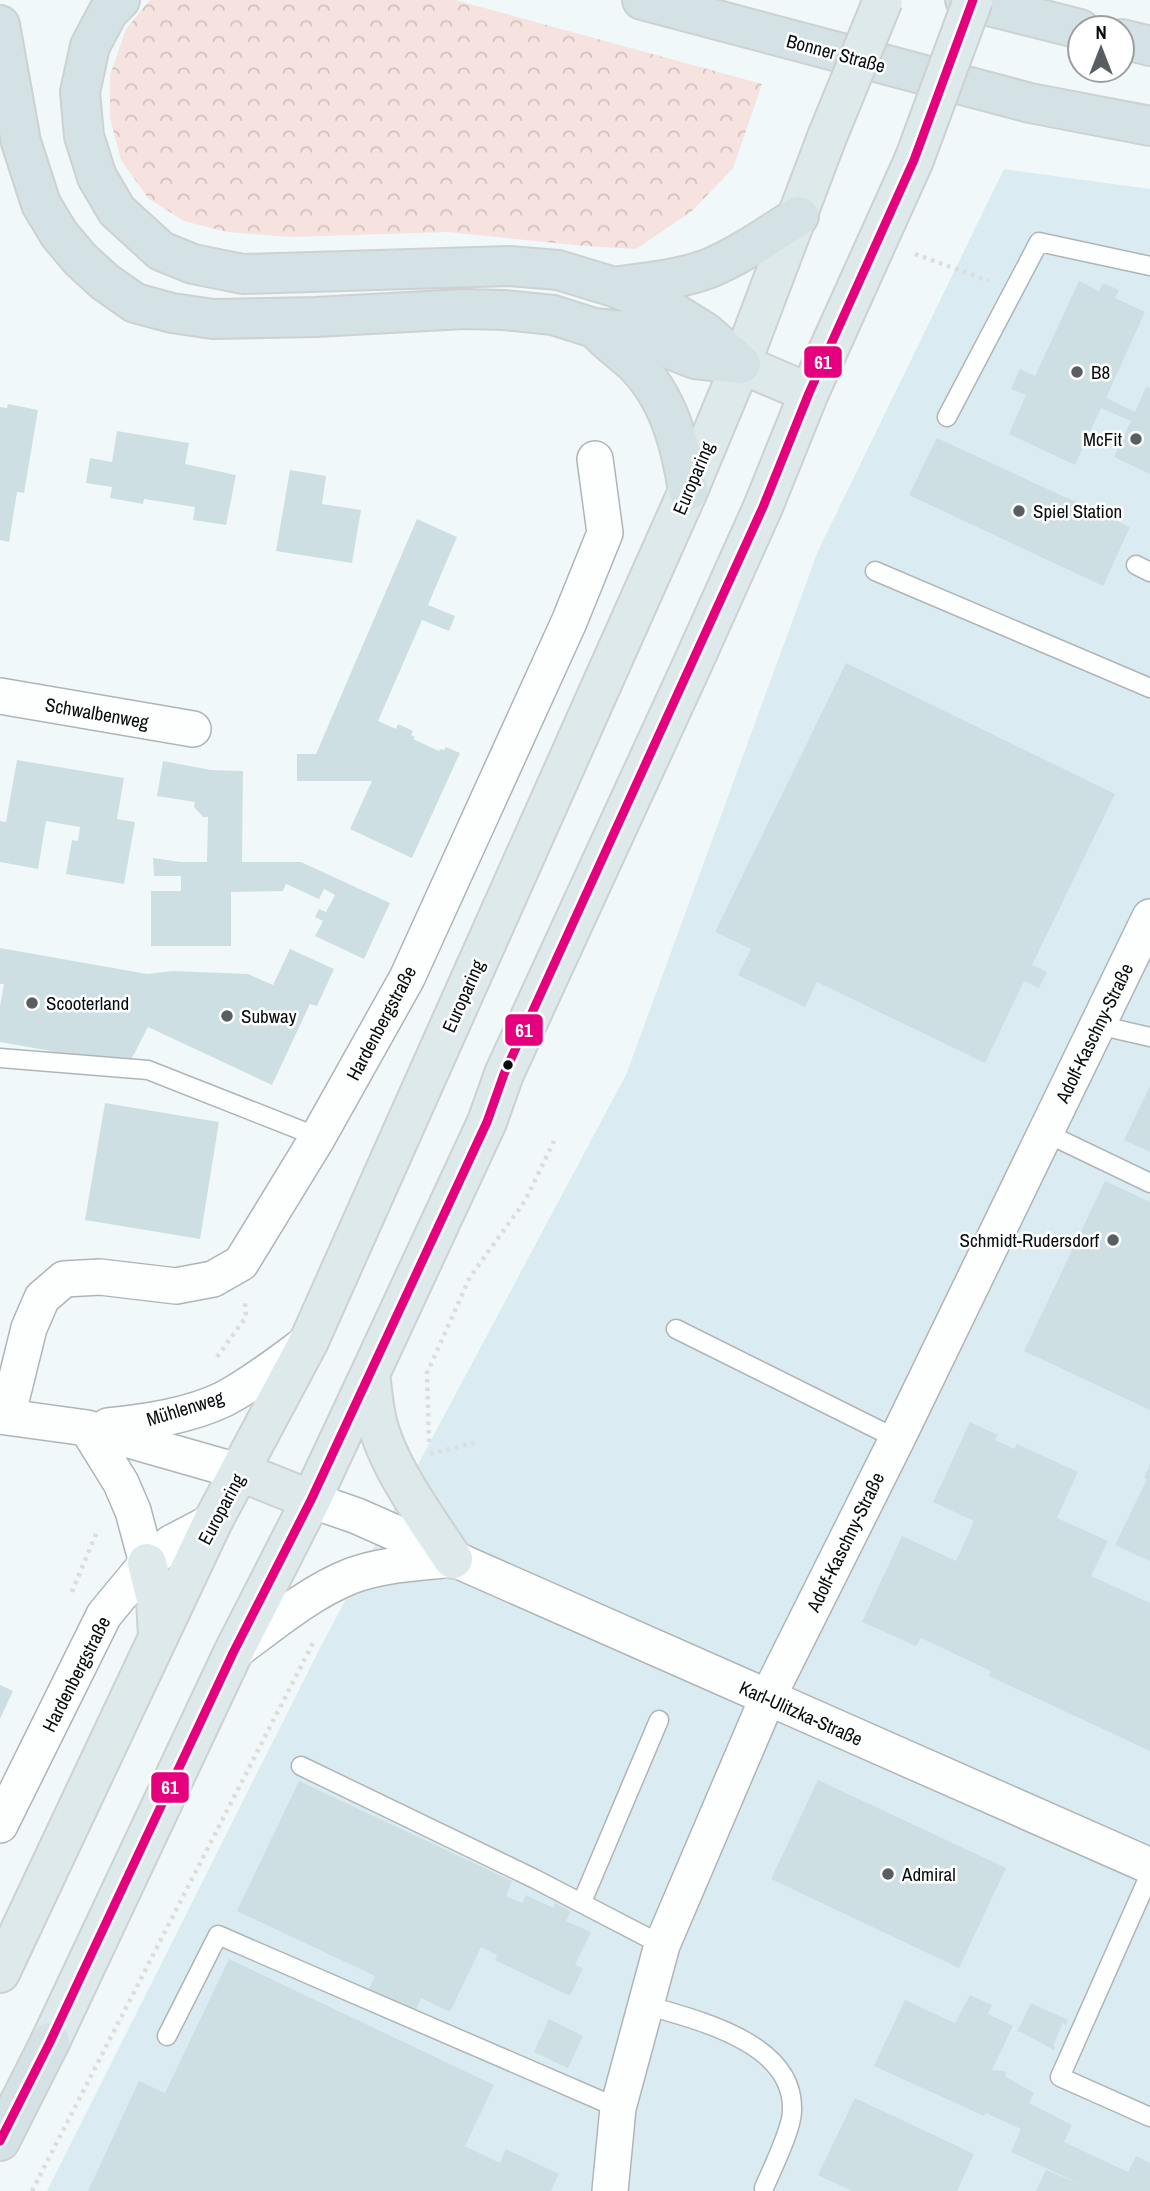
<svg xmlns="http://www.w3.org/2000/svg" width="1150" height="2191" viewBox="0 0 1150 2191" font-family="'Archivo Narrow',sans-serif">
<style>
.built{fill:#daecf1}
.forest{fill:url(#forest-crowns)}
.building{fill:#cedfe4}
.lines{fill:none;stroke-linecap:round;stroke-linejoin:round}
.service-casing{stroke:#afb5b7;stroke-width:21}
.minor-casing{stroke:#afb5b7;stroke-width:38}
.primary-casing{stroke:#cdd1d2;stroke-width:42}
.trunk-casing{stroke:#cdd1d2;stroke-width:42}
.path{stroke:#dcdede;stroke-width:4.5;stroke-dasharray:3.5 5;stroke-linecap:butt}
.service{stroke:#fdfefe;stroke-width:18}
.minor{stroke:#fdfefe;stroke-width:35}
.primary{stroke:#dee9ec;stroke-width:38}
.trunk{stroke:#d4e2e6;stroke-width:38}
.primary-bridge-casing{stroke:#cdd1d2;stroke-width:42;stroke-linecap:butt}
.primary-bridge{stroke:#dee9ec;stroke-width:38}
.bus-1-casing{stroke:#fff;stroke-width:14}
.bus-1{stroke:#e5007d;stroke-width:9}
.poi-dot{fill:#595f61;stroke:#fff;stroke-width:2.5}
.bus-dot{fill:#070d0e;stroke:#fff;stroke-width:2.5}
.labels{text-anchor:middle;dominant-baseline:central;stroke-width:5;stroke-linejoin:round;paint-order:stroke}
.street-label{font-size:19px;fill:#070d0e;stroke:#fff}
.poi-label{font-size:19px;fill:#070d0e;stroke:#fff;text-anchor:start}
.line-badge{stroke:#fff;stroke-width:2.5}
.badge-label{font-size:19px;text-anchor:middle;font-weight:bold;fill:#fff}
</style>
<defs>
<pattern id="forest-crowns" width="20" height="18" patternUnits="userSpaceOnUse" patternTransform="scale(1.75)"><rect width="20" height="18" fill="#f6e2de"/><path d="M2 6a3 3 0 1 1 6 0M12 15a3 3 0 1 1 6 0" fill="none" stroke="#d1c1bd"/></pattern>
</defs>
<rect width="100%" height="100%" fill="#f0f8fa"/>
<path class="built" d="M1004,169L1150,189V2191H47L321,1646L626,1075L818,551Z"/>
<path class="forest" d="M150,0H455L762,84L733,168L692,211L636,249L585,246L448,232L290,237L227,232L184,221L148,198L121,160L110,118V75L126,29Z"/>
<path class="building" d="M1079,281L1099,291L1103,283L1119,290L1115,298L1145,312L1106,398L1135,412L1146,387L1150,388V474L1114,457L1131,421L1101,408L1075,465L1009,434L1026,395L1011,389L1020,369L1035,376Z
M8,404L38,410L24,493L17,492L9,542L0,540V407L7,408Z
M117,431L189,443L185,464L236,475L226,525L193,520L195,507L144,499L143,504L110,498L112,487L86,483L90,458L112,462Z
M937,438L1130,527L1103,586L909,495Z
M290,470L326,476L322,504L361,510L352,563L276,551Z
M417,519L457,537L428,605L455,616L449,631L422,620L378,721L396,729L398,724L413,731L411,735L415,737L413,739L439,751L440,749L444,750L446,747L460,753L412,858L350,829L372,781H297V754H316Z
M846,663L1115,794L1032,965L1047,972L1039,988L1024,981L985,1063L817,982L805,1007L738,975L751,949L715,932Z
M17,760L124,778L117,819L135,822L124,884L66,874L72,840L78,841L80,827L46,821L38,869L0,862V821L6,822Z
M163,761L211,770L243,771L242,862H301L390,903L364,959L315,936L323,921L315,917L319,909L326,912L335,895L324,889L319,899L286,884L283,891L231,892V946H151V891H181V876H154L153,858L181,862H207L208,817H203L194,807L195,802L157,796Z
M0,948L147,974L173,971L248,974L273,985L290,949L334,969L317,1006L310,1004L272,1085L148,1027L132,1058L79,1056L0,1042V1006L4,984H0Z
M1150,1086V1152L1124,1140Z
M105,1103L219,1122L200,1239L85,1220Z
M1105,1181L1150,1202V1410L1024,1351Z
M970,1422L998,1435L995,1440L1014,1449L1017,1444L1078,1472L1057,1518L1108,1541L1091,1576L1150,1603V1751L989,1676L991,1671L921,1638L916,1646L862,1622L902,1536L956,1561L974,1521L933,1502Z
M1150,1464V1561L1115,1545L1147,1479L1144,1478Z
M0,1685L13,1691L0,1719Z
M818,1780L1006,1868L959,1968L771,1879Z
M299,1781L512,1881L506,1896L522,1903L526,1895L553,1908L555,1903L571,1911L566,1921L591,1932L575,1965L583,1968L570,1996L495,1960L497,1955L481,1947L450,2012L421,1998L415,2012L368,1991L375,1976L237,1911Z
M229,1959L494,2085L465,2146L500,2163L506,2149L559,2174L551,2191H88L139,2081L165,2093Z
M970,1995L992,2005L988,2014L1013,2026L992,2070L1005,2071L1006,2077L1034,2093L1029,2103L1072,2125L1064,2142L1128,2172L1136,2156L1150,2163V2191H1036L1046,2170L1080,2184L1011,2152L1021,2129L986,2113L984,2116L874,2066L905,2000L955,2023Z
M1031,2003L1068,2020L1066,2025L1063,2023L1053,2046L1055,2047L1054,2050L1021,2032H1017Z
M549,2019L583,2036L568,2068L534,2052Z
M855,2098L974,2154L957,2191H852L818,2175Z"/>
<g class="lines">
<g class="service-casing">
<path id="service" d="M947,417L1039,242L1150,266
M1136,565L1150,572
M875,571L1150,688
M1098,1025L1150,1037
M0,1058L148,1070L318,1137
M1046,1133L1150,1183
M676,1329L897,1439
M301,1766L535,1879L662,1945
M1150,1874L1060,2077L1150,2117
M582,1902L659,1720
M646,2005C696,2020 795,2042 792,2111C792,2129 772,2169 764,2188
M167,2036L218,1935L618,2108"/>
</g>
<g class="minor-casing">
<path id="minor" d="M0,696L193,729
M0,1416L87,1428L241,1472
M7,1417L29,1328L42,1298L64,1279L100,1277L176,1286L213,1279L241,1263L318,1137L407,978L569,622L605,533L595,459
M108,1426C146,1422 189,1416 224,1399C254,1383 282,1361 309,1341
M87,1428L121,1483L133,1511L147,1563
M311,1500L357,1516L1150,1866
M233,1653C270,1626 308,1593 351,1576C382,1564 419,1563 453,1559
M0,1825L104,1615L147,1563L171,1543L213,1521
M610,2191L618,2108L662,1945L768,1697L897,1439L1150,917"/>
</g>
<g class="primary-casing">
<path id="primary" d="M741,364L809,393
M370,1374C372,1388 373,1403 376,1417C385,1463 427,1520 453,1559
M241,1472L311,1500
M147,1563L156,1599L158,1637
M0,1973L213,1521L309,1341L688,491L741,364L827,137
M50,2042L233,1653L311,1500L370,1374L487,1122L504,1074L693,663L763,507L809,393L914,160"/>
</g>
<g class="trunk-casing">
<path id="trunk" d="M120,0L108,12L90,46L80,92L84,136L97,177L117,211L161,251L193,264L243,274L509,266L558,270L614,287L673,312L705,332L741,364
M642,0L1030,103L1150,126
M965,0L1080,29
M0,25L21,142L41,204L59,234L80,259L105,282L135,303L172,313L213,319L316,317L464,309L504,310L553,315L594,328L624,331L695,359L741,364
M1122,39L1150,46
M614,287C646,282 679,280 710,268C741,255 770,234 799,216
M596,329C607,342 621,351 633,362C668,396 681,444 688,491
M0,2141L50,2042"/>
</g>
<path class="path" d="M915,254L989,281
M217,1357L246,1317L245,1302
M429,1442L427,1373L470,1277L525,1201L554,1141
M430,1454L477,1442
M72,1592L98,1529
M32,2191L314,1641"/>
<use href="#service" class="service"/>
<use href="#minor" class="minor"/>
<use href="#primary" class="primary"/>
<use href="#trunk" class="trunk"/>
<g class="primary-bridge-casing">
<path id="primary-bridge" d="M827,137L883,0
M914,160L973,0"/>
</g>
<use href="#primary-bridge" class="primary-bridge"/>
<g class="bus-1-casing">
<path id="bus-1" d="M0,2141L50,2042L233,1653L311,1500L487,1122L504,1074L763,507L809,393L914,160L973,0"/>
</g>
<use href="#bus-1" class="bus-1"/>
</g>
<g class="poi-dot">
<circle cx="1077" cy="372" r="7"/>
<circle cx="1136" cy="439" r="7"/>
<circle cx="1019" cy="511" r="7"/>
<circle cx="32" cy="1003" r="7"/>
<circle cx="227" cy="1016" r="7"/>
<circle cx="1113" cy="1240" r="7"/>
<circle cx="888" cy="1874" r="7"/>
</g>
<circle class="bus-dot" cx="508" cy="1065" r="6"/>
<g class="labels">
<g class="street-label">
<text transform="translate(836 53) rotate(15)">Bonner Straße</text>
<text transform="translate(693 478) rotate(-67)">Europaring</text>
<text transform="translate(97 713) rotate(10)">Schwalbenweg</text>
<text transform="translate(463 996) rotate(-66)">Europaring</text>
<text transform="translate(381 1023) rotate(-62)">Hardenbergstraße</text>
<text transform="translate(1094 1033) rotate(-64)">Adolf-Kaschny-Straße</text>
<text transform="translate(185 1408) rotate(-17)">Mühlenweg</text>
<text transform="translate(221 1509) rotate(-62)">Europaring</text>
<text transform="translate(845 1542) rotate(-64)">Adolf-Kaschny-Straße</text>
<text transform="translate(76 1674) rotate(-63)">Hardenbergstraße</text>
<text transform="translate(801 1713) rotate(24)">Karl-Ulitzka-Straße</text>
</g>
<g class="poi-label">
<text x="1091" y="372">B8</text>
<text x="1122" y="439" text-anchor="end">McFit</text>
<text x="1033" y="511">Spiel Station</text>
<text x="46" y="1003">Scooterland</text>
<text x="241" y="1016">Subway</text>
<text x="1099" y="1240" text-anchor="end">Schmidt-Rudersdorf</text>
<text x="902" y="1874">Admiral</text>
</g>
</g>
<g class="line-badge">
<rect x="803" y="345" width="40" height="34" rx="7" fill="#e5007d"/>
<rect x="504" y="1013" width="40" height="34" rx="7" fill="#e5007d"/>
<rect x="150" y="1771" width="40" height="33" rx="7" fill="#e5007d"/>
</g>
<g class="badge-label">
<text x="823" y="369">61</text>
<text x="524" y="1037">61</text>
<text x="170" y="1794">61</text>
</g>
<g transform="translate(1101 49)"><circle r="33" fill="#ffffff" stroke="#9c9e9f" stroke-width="2"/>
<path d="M0-5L12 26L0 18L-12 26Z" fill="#595f61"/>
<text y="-10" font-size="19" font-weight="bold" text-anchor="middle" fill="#070d0e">N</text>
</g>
</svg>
